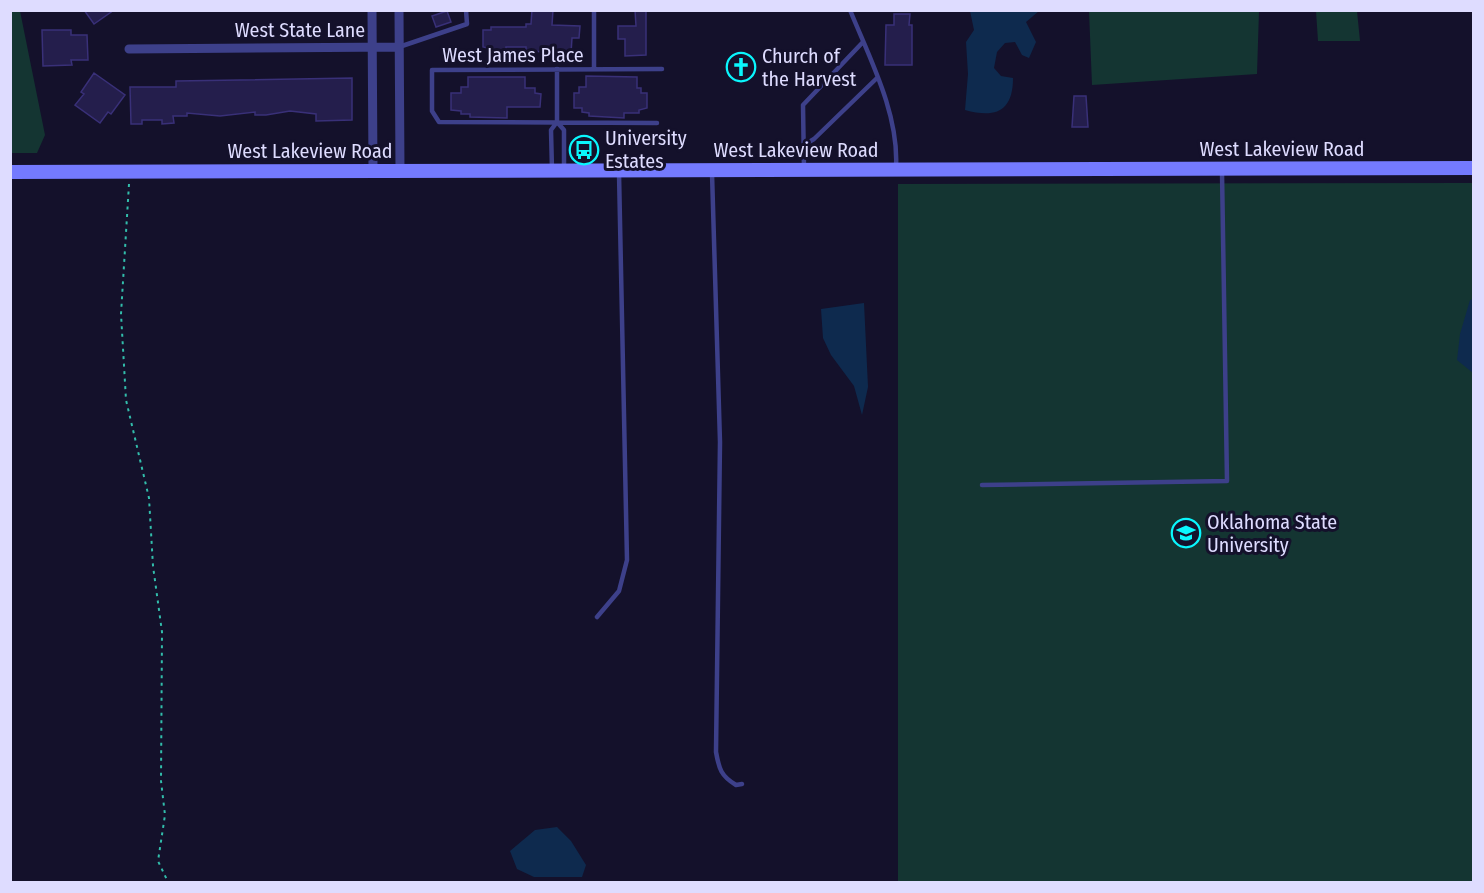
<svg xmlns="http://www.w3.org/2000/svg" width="1484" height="893" viewBox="0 0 1484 893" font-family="'Fira Sans Condensed',sans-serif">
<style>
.green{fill:#143532}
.water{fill:#0e2a4e}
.building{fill:#241e4c;stroke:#393078;stroke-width:1.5}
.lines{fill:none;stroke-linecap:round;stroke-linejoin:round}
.path{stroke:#32bdab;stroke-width:2;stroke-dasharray:3 4.5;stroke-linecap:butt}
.lane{stroke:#3d408a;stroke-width:4.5}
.street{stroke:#3d408a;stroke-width:9}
.secondary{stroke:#747afe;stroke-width:14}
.labels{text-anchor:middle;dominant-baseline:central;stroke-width:6;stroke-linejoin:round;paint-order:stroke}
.street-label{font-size:20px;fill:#dedcff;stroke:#14112b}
.poi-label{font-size:20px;fill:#dedcff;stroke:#14112b;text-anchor:start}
</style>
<rect width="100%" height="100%" fill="#14112b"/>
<path class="green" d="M10,11H20L45,135L37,153H11Z
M1089,11H1259L1257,74L1092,85Z
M1316,11H1357L1360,41H1318Z
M1473,183V882H898V184Z"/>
<path class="water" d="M970,11H1039L1026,22L1036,42L1029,58L1022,55L1015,42L1005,43L997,52L994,68L1001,76L1013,78C1013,113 994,118 965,110L968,74L966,42L974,30Z
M1473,299V373L1457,360L1460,334L1470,300Z
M864,303L868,387L862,415L854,386L831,355L823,338L821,309Z
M557,827L571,841L586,865L582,877H534L517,869L510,851L535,830Z"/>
<path class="building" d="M84,10H114L94,24Z
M532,10H553L552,25L580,26L579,38H572L571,53L526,51V47H506V54H492V49L483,47V30H491V27H526V24H531Z
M635,10H646V55L625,56V39H618V26H636Z
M447,11L451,22L436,27L432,16Z
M894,14H910L909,25H912V65H885L886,25H894Z
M42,30H71V35H87L88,60H71L72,65L43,66Z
M94,73L125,95L111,114L108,112L100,123L75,105L84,94L81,92Z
M586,76L637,77V88H641V93H647V108L639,110V113H624V118L589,116V113L582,112V108H574V93H579V87H586Z
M468,77H525V88H535V93L541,94L540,107H507V118L470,117V114H461V111L451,110V93H461V87H468Z
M352,78V120L316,121V114L290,111L266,115H255V112L220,116L187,113V116H173L174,123L162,124V120H142V124H131L130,87H176V81Z
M1074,96H1086L1088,127H1072Z"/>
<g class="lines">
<path class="path" d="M129,184L121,314L126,400L149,498L153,566L162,632L161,781L165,815L158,861L168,882"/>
<path class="lane" d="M594,10V69
M850,10C870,59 899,114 896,167
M399,47L467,24L466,10
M557,122L564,130V168
M657,123L439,122L432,111V70L662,69
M804,145L814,139L877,78
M804,169L803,105L863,42
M552,170L551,130L557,122V69
M712,173L720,442L716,752C719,769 721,776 736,785L742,784
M982,485L1227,481L1222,172
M597,617L619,591L627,560L619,173"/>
<path class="street" d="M372,10L373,170
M399,10L400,171
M129,49L399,47"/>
<path class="secondary" d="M10,172L1474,168"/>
</g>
<defs>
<g id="church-ring" transform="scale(1.5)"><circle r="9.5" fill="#14112b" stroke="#0af6fd" stroke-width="1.5"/><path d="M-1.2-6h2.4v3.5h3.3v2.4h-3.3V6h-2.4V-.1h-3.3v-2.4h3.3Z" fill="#0af6fd"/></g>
<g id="bus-ring" transform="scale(1.5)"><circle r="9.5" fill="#14112b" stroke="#0af6fd" stroke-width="1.5"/><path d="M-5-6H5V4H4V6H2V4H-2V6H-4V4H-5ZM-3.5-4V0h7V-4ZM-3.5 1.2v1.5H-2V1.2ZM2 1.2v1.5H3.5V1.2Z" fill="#0af6fd"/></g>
<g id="university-ring" transform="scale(1.5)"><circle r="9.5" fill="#14112b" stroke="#0af6fd" stroke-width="1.5"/><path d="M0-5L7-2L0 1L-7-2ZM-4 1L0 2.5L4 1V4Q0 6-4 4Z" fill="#0af6fd"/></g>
</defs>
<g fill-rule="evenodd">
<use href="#church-ring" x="741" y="67"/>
<use href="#bus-ring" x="584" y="150"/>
<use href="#university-ring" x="1186" y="533"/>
</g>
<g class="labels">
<g class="street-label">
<text x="300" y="30">West State Lane</text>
<text x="513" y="55">West James Place</text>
<text x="1282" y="149">West Lakeview Road</text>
<text x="796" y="150">West Lakeview Road</text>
<text x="310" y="151">West Lakeview Road</text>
</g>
<g class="poi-label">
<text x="762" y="56">Church of<tspan x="762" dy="23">the Harvest</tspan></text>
<text x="605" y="138">University<tspan x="605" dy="23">Estates</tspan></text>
<text x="1207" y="522">Oklahoma State<tspan x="1207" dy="23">University</tspan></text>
</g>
</g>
<rect width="1484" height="893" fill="none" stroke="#dedcff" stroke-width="24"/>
</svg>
